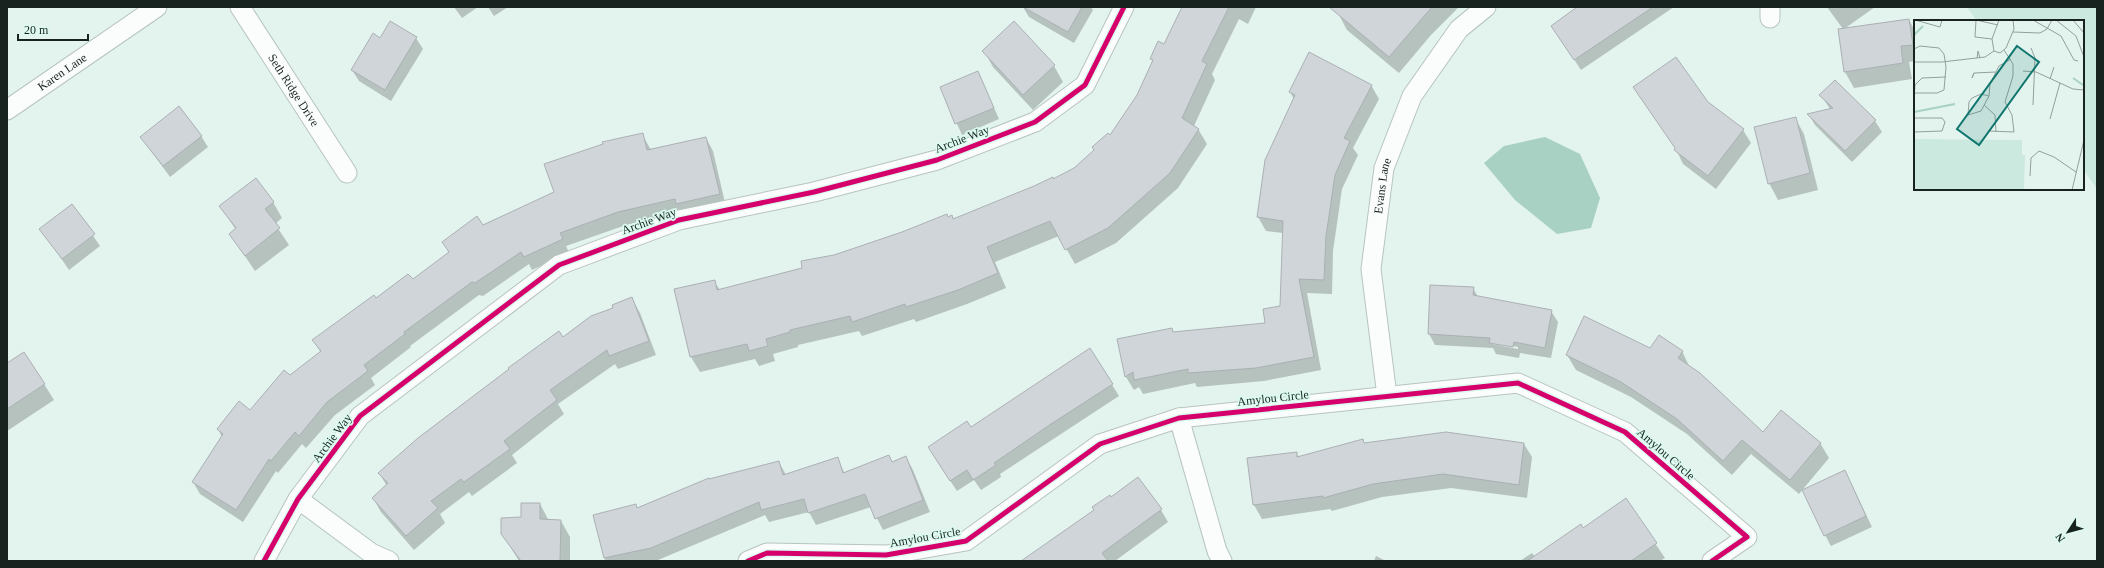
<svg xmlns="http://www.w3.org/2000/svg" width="2104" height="568" viewBox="0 0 2104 568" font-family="'Times New Roman',serif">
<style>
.green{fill:#cce9df}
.water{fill:#a8d1c4}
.shadow{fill:#0003;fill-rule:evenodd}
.building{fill:#d0d5da;stroke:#abb0b3}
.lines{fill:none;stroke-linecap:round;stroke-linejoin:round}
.street-casing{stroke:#b7c4c0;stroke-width:21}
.street{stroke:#fbfdfc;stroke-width:19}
.cycleway-casing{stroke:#dcfaf0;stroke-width:8}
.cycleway{stroke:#d6006c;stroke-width:5}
.labels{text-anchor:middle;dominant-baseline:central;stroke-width:3.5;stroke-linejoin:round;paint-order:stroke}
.street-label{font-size:12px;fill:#182320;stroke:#dcfaf0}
.inset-river{fill:none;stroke:#a8d1c4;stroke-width:2}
.inset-road{fill:none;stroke:#92a09c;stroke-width:1}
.view{fill:#0f766e;fill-opacity:0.15;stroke:#0f766e;stroke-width:2}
.inset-edge{fill:none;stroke:#182320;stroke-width:2}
</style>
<rect width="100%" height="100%" fill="#e3f3ee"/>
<path class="green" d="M1967,7H2097V189L2083,169V21H1977Z"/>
<path class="water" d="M1545,137L1580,154L1600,198L1591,228L1557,234L1515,200L1484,163L1504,146Z"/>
<path class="shadow" d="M454,7H478L462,18Z
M488,7H508L494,16Z
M1023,7H1091L1093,10L1074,43L1029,17Z
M1183,7H1256L1248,24L1239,19L1212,74L1215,80L1194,126L1198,129L1207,144L1178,188L1116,243L1075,264L1059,236L995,262L1006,288L967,304L916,322L914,319L862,336L859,331L798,345V347L773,354L775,361L759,366L755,359L700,372L691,357L714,281L720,290L803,268L835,256L952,216L954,220L1053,180L1075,169L1111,137L1138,95L1153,62L1151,59L1165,45Z
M1343,7H1459L1431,35L1399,73L1347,30L1338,13Z
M1580,7H1674L1581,70L1552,26Z
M1827,7H1875L1844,29L1909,20L1915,31V61L1909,62L1912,79L1854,88L1845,72L1843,29Z
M1014,23L1054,66L1063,82L1033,110L993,67L984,51Z
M416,38L423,49L391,101L359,81L352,70Z
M978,72L999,119L962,135L941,88Z
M1835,81L1875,121L1882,132L1852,162L1815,125L1809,115L1830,109L1821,95Z
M1371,85L1379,99L1353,148L1358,155L1342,189L1333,251L1332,294L1307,293L1321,370L1264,381L1197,387L1195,383L1143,394L1139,387L1134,390L1126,377L1118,340L1266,324L1281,307L1283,233L1266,231L1258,217L1266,160L1294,99L1290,92Z
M1634,87L1707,102L1743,130L1751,143L1716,189L1683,164L1676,149Z
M1795,118L1804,134L1818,190L1778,200L1769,183Z
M642,134L651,150L706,138L713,151L726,207L682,212L626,225L566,246L569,253L532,270L529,264L483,296L479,295L410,346L411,347L371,378L375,385L335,415L306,448L302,444L278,473L276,471L243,522L200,494L193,482L222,437L218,429L250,411L290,376L321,353L314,341L375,299L413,281L449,253L443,242L556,193Z
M201,136L208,147L170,177L141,137Z
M273,202L282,218L275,224L289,245L255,271L230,234L236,230L221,207Z
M72,205L100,246L69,270L41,229Z
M1473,288L1478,297L1551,311L1558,322L1551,358L1520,353L1519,358L1496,354L1493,348L1435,345L1429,334ZM1492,342L1518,347V349L1492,344Z
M632,299L640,313L656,355L618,369L615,364L558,404L564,414L512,455L517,463L472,496L469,492L440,514L445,523L414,550L381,512L373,498L387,486L379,473L563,338Z
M1090,349L1119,396L1000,474L1001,477L981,490L974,480L957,491L935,458Z
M1651,350L1682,351L1690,368L1763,433L1820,443L1829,458L1799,494L1751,454L1732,475L1687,434L1631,397L1576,370L1567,355Z
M7,364L44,384L54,400L7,431Z
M1365,444H1524L1532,457L1527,498L1451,488L1382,497L1332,511L1330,509L1262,519L1254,505L1296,453L1299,457Z
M889,457L892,463L906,457L913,470L930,512L883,530L871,507L816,525L809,512L769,522L765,515L658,560L606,561L604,558L637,509L709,481L779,462L786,475L837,458L845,474Z
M1851,483L1872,527L1831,546L1825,535Z
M1111,498L1161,510L1168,522L1115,561H1023Z
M1626,500L1665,558L1660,561H1520L1532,553L1535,557L1583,529Z
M540,504L549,521H561L570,537V561H519L502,533Z
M1376,556L1386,561H1374Z"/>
<path class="building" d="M1023,7H1082L1068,32Z
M1182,7H1229L1202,61L1207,64L1182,118L1199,129L1170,173L1108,228L1065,250L1050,221L987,247L998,273L958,290L906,307L905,304L852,322L850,316L790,330V332L766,339L768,346L749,351L747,344L690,357L674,289L715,280L717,290L802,268L801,261L834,255L902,232L947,214L948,217L952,215L953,219L1034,186L1053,177V179L1074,168L1094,150L1092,147L1108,133L1110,135L1137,95L1153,60L1150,59L1158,41L1164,44Z
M1329,7H1432L1389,57Z
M1577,7H1653L1574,60L1551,26Z
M1909,19L1913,45L1901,46L1903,63L1844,72L1838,29Z
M390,21L417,37L385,90L351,70L373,33L380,38Z
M1014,21L1055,65L1023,95L982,51Z
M1309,52L1372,85L1344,138L1350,141L1335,175L1326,236L1324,280L1299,279L1314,357L1256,368L1188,373V369L1134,380L1133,372L1125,377L1117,339L1172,328L1173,332L1265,323L1263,309L1280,306L1283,221L1257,217L1265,160L1295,95L1289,92Z
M1676,57L1708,102L1744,129L1708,176L1674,150L1675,148L1633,87Z
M978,71L994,108L955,124L940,87Z
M1835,80L1876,120L1845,151L1807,114L1833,108L1819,95Z
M179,106L202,136L163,166L140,137Z
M1796,117L1810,173L1768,184L1754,127Z
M643,133L647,150L706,137L720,194L676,204L675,199L618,212L560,233L563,239L524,257L521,252L475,283L472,282L404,332L405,334L364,365L368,371L327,402L299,436L295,432L271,461L269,459L236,510L192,482L223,434L217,429L239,401L250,410L284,370L290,375L321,351L312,340L374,295L376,298L408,274L413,279L449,252L442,242L477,216L483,225L554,192L544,164L603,144L602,142Z
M256,178L274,202L265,209L280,228L245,256L229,234L236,228L219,206Z
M72,204L95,234L62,259L39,229Z
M1430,285L1474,287L1473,295L1552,310L1545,348L1514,342L1513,347L1489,343L1490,338L1428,334Z
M632,297L649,341L609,356L607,350L550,390L557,400L504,441L510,449L464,482L461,479L431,501L438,508L406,536L372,498L388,483L378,473L418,438L509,369L508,368L559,331L563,337L591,316L613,308L612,305Z
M1584,316L1650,348L1659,335L1683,351L1678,358L1700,373L1763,432L1781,410L1821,443L1790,480L1742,440L1723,461L1677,419L1621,382L1566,355Z
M1090,348L1113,384L1051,424L994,463L996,465L973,480L967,470L950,481L928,447L967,421L971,427Z
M24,352L45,384L7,409V363Z
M1446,432L1524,443L1519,485L1443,474L1373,484L1323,498V496L1253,505L1247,458L1297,452V457L1363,439L1364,443Z
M889,455L892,462L906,456L923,500L875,519L865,494L808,513L804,499L761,510L759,502L651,548L604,558L593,515L636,504L637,508L709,478V479L779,461L783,475L838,457L843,473Z
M1845,470L1866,516L1824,536L1802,490Z
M1138,477L1162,509L1102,553L1108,561H1021L1094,510L1092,507L1110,495L1111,497Z
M1626,498L1657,543L1631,561H1527L1581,524L1583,528Z
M521,503H540V519L561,520L560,561H521L501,534V518L521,517Z"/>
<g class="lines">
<g class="street-casing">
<g id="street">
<path id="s1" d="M240,7L347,173"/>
<path d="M1770,7V18"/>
<path id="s2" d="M7,110L157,7"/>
<path id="s3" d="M1387,396L1371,269L1384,168L1412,96L1459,29L1486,7"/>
<path d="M1179,418L1217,551L1222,561"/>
<path d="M298,499L371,553L389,561"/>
<path d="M264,561L298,499L360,416L559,265L679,220L814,192L937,160L1035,122L1085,85L1124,7"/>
<path d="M748,561L767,553L886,555L966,541L1100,444L1179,418L1518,383L1625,432L1747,537L1712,561"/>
</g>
</g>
<use href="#street" class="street"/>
<g class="cycleway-casing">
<path id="cycleway" d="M264,561L298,499L360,416L559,265L679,220L814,192L937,160L1035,122L1085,85L1124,7
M748,561L767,553L886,555L966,541L1100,444L1179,418L1518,383L1625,432L1747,537L1712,561"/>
</g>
<use href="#cycleway" class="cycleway"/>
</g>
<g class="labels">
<g class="street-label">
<text stroke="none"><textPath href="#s2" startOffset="67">Karen Lane</textPath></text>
<text stroke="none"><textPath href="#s1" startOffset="99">Seth Ridge Drive</textPath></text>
<text transform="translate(962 139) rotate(-21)">Archie Way</text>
<text stroke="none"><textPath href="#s3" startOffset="212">Evans Lane</textPath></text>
<text transform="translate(649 221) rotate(-20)">Archie Way</text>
<text transform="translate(1273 398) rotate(-6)">Amylou Circle</text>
<text transform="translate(332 438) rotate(-53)">Archie Way</text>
<text transform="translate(1666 454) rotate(41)">Amylou Circle</text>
<text transform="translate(925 537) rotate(-10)">Amylou Circle</text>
</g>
</g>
<g transform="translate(1914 20)">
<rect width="170" height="170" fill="#e3f3ee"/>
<path d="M0,119L108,120V135H111L110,170H0Z" fill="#cce9df"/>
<path class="inset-river" d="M0,15L9,6M159,58L169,65M0,92L41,84"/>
<path class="inset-road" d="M1,0L26,7L28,0M62,0L61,17L78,19M62,0L84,5M119,0L147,16L160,40L164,41M142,0L162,16L170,37M159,0L170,13M99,12L126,13L133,9L138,0M117,28L121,38L119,85M0,29L6,26L25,28L30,34L32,47L30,70L23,73H1M80,31L86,33L92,28L100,9L99,0M80,31L78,19L85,0M63,38L64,31L66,38M0,42H28L71,37L80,31M109,51L122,52L159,69L170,70M60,53L58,58L60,53L82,52M136,59L140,47M75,76L67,74L58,78L55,82L54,95L67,91L75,76L76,64L85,46L97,39M0,79L1,65L8,58L32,57M70,85L81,95L82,112M0,98H28L31,102L28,111L0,112M136,99L146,63M74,111L100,112L98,95L91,82L99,56V44L90,30M116,156L117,138L125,131L140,137L162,152M158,170L170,120"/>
<path class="view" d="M103,26L125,42L65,125L43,109Z"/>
<rect width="170" height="170" class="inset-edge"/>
</g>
<rect width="2104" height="568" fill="none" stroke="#182320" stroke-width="16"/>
<g transform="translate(2068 532) rotate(234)" stroke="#dcfaf0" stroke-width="3" paint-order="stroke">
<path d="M0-3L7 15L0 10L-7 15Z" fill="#182320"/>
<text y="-6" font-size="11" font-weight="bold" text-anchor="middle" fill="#182320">N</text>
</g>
<path d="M18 34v6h70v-6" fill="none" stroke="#182320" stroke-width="2"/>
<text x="24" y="34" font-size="12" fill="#182320" stroke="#dcfaf0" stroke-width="3" paint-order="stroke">20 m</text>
</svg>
